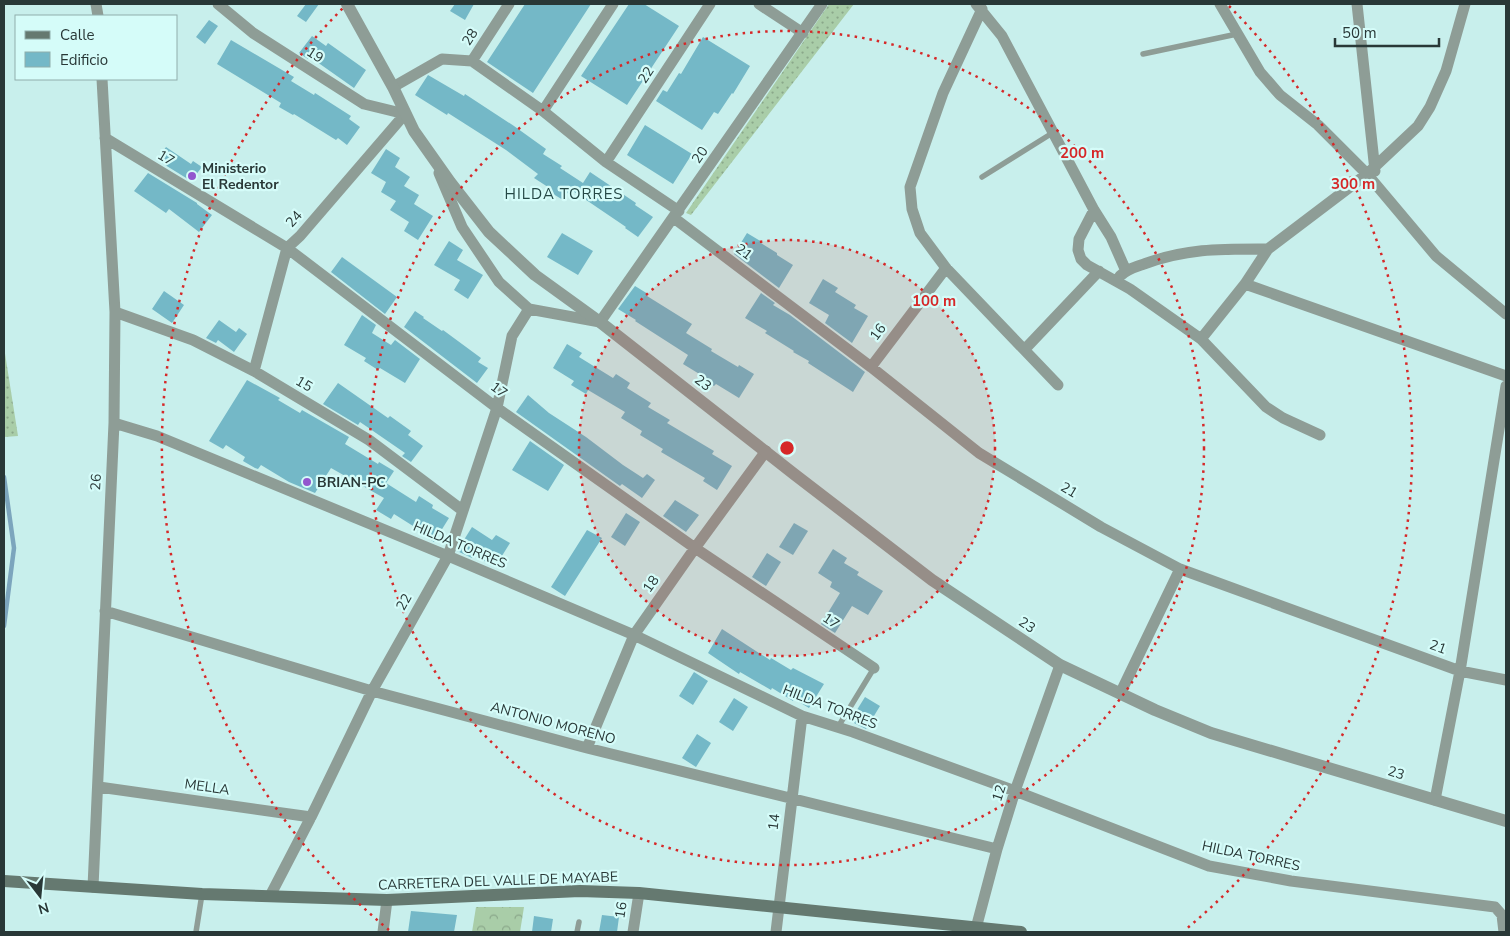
<svg xmlns="http://www.w3.org/2000/svg" width="1510" height="936" viewBox="0 0 1510 936" font-family="'Nunito Sans',sans-serif">
<style>
.grass{fill:url(#grass-dots)}
.park{fill:url(#park-crowns)}
.lines{fill:none;stroke-linecap:round;stroke-linejoin:round}
.stream{stroke:#7ca5bd;stroke-width:4.5}
.building{fill:#74b8c7}
.service{stroke:#8e9d96;stroke-width:5.5}
.minor{stroke:#8e9d96;stroke-width:11}
.tertiary{stroke:#8e9d96;stroke-width:12}
.secondary{stroke:#657970;stroke-width:12}
.ring{fill:none;stroke:#d62828;stroke-width:2.5;stroke-dasharray:2.5 5}
.poi-dot{fill:#9357ce;stroke:#d5fcf9;stroke-width:2}
.labels{text-anchor:middle;dominant-baseline:central;stroke-width:4.5;stroke-linejoin:round;paint-order:stroke}
.street-label{font-size:14px;fill:#293837;stroke:#d5fcf9}
.poi-label{font-size:14px;font-weight:bold;fill:#293837;stroke:#d5fcf9;text-anchor:start}
.neighbourhood-label{font-size:15px;letter-spacing:1px;fill:#254846;stroke:#d5fcf9}
.centre{fill:#d62828;stroke:#d5fcf9;stroke-width:2.5}
.ring-label{font-size:15px;text-anchor:middle;font-weight:bold;fill:#d62828;stroke:#d5fcf9;stroke-width:4.5;stroke-linejoin:round;paint-order:stroke}
</style>
<defs>
<pattern id="grass-dots" width="8" height="8" patternUnits="userSpaceOnUse" patternTransform="scale(1.25)"><rect width="8" height="8" fill="#a9cda8"/><path d="M2 2h.1M6 6h.1" fill="none" stroke="#8aa78a" stroke-width="1.8" stroke-linecap="round"/></pattern>
<pattern id="park-crowns" width="20" height="18" patternUnits="userSpaceOnUse" patternTransform="scale(1.25)"><rect width="20" height="18" fill="#a9cda8"/><path d="M2 6a3 3 0 1 1 6 0M12 15a3 3 0 1 1 6 0" fill="none" stroke="#8aa78a"/></pattern>
</defs>
<rect width="100%" height="100%" fill="#c8efec"/>
<path class="grass" d="M829,4H854L691,215L686,213Z
M4,347L18,436L4,437Z"/>
<path class="park" d="M476,907H524L520,932H472Z"/>
<g class="lines">
<path class="stream" d="M4,477L14,548L4,626"/>
</g>
<path class="building" d="M306,4H319L306,22L297,16Z
M455,4H474L465,20L450,11Z
M525,4H591L533,93L487,62Z
M629,4H644L679,26L627,105L581,76Z
M209,20L218,26L205,44L196,37Z
M312,36L326,46L328,43L366,70L354,88L310,57L308,59L299,53Z
M703,37L750,66L733,94L732,93L718,114L714,112L702,130L656,101L663,90L667,92L679,73L681,74Z
M231,40L294,77L291,81L314,95L315,93L351,116L349,119L360,127L347,145L338,138L336,140L294,114L293,115L279,107L281,103L217,64Z
M428,75L464,96L465,94L514,126L546,149L543,154L562,166L560,168L583,183L590,172L636,203L635,205L653,217L638,237L625,228L626,227L570,189L563,200L550,192L551,189L534,178L538,174L506,150L448,113L447,115L415,95Z
M645,125L692,154L673,184L627,155Z
M166,147L191,164L193,161L202,167L191,181L157,160Z
M386,149L400,158L395,167L410,177L404,186L419,195L414,204L433,216L418,240L404,231L409,222L390,210L396,201L381,192L386,182L371,173Z
M148,173L197,203V204L212,215L199,232L169,209L166,213L134,191Z
M562,233L593,251L578,275L547,257Z
M747,233L762,242L761,243L777,253V255L793,265L779,288L734,254Z
M449,241L463,250L457,260L483,275L468,299L454,290L460,280L434,265Z
M342,257L397,297L385,314L331,272Z
M823,279L838,288L835,292L856,305L854,308L868,316L852,343L825,323L829,315L809,303Z
M635,286L648,294L647,296L692,324L686,333L712,349L711,351L738,367L739,365L754,374L739,398L716,384L714,386L700,377L701,375L683,364L688,355L635,321L636,320L618,309Z
M164,291L184,305L172,323L152,309Z
M761,293L775,303L773,305L790,315L865,372L853,392L808,363L809,361L793,352L794,351L765,333L767,331L745,318Z
M415,311L424,317L423,318L442,331L443,330L481,358L478,362L488,368L477,383L404,327Z
M362,315L376,325L372,333L391,345L395,340L420,359L405,383L380,368L378,370L364,361L366,358L344,345Z
M219,320L236,332L239,328L247,334L234,352L218,340L216,343L206,338Z
M567,344L582,353L579,357L613,378L616,374L630,383L627,388L651,403L648,407L670,420L667,423L714,451L712,454L732,466L717,490L703,481L705,478L661,452L663,449L640,435L642,431L621,418L625,412L588,390L586,394L571,385L574,381L553,368Z
M247,380L280,398L278,400L300,413L302,410L349,437L345,444L378,464L379,462L394,471L386,483L416,502L419,496L433,505L432,508L449,518L434,542L420,533L421,531L394,514L391,519L376,510L384,498L331,468L315,493L289,482L261,465L258,469L255,468L243,461L245,457L226,445L223,449L209,441Z
M338,383L388,418L390,416L411,431L408,435L423,446L411,462L402,456L405,453L360,422L358,425L323,404Z
M528,395L549,413L586,437L623,465L643,478L647,474L655,480L642,498L622,484L620,486L516,412Z
M530,441L564,465L548,491L512,470Z
M675,500L699,515L686,532L663,516Z
M626,513L640,522L625,546L611,537Z
M794,523L808,531L793,555L779,547Z
M472,527L492,540L496,535L510,543L495,567L474,555L472,558L457,551Z
M587,530L602,538L565,596L551,587Z
M833,549L847,558L844,563L859,572L857,575L883,591L868,615L852,606L835,633L821,624L840,593L830,587L832,582L818,573Z
M767,553L781,562L766,586L752,577Z
M722,629L770,660L771,658L791,670L793,668L824,684L809,708L794,699L793,701L772,688L771,690L740,672L739,674L708,653Z
M694,672L708,681L693,705L679,696Z
M865,697L880,706L866,729L850,721Z
M734,698L748,707L733,731L719,722Z
M697,734L711,743L696,767L682,758Z
M411,911L457,915L454,932H408Z
M602,915L619,917L617,932H599Z
M534,916L553,919L551,932H532Z"/>
<g class="lines">
<path class="service" d="M1143,54L1237,34
M982,177L1054,132
M838,727L874,668
M196,932L202,894
M577,932L579,922"/>
<path class="minor" d="M96,4L98,16
M218,4L253,33L364,104L405,114L300,236L287,248L254,371
M759,4L803,33
M976,4L1002,36L1094,210L1111,237L1126,271
M1220,4L1260,72L1280,95L1318,125L1367,174L1436,256L1506,314
M1357,4L1375,171
M982,9L943,93L910,187L912,209L920,233L946,268L1058,385
M472,61L509,4
M393,87L442,59L472,61L543,111L606,162L679,211
M543,111L613,4
M105,138L287,248L497,408L695,548L874,668
M606,162L710,4
M439,173L462,227L499,282L529,309L600,322L822,4
M1094,210L1079,239L1078,250L1081,259L1087,265L1130,289L1201,339L1266,407L1283,418L1320,435
M674,218L871,367L979,453L1101,527L1180,569L1460,671L1506,680
M1120,276C1127,269 1135,267 1144,264C1188,248 1222,249 1268,249
M1245,284L1506,376
M115,312L193,340L254,371L369,440L462,510
M1201,339L1245,284L1268,249L1367,174L1418,126L1430,107L1446,71L1465,4
M1025,349L1099,271
M871,367L946,268
M114,423L157,436L448,556L634,635L802,716L853,732L1015,791L1209,866L1291,881L1495,907L1502,915L1504,932
M105,611L372,691L587,748L997,849
M1120,694L1180,569
M587,748L634,635L695,548L766,451
M99,787L311,817
M1435,800L1460,671L1506,386
M93,887L114,423L115,312L102,79
M270,896L311,817L372,691L448,556L497,408L512,336L529,309
M383,932L387,900
M633,932L639,893
M776,932L802,716
M975,932L997,849L1015,791L1060,665"/>
<path class="tertiary" d="M347,4L393,87L414,131L450,182L489,232L535,275L600,322L794,474L932,580L1060,665L1155,710L1211,733L1506,821"/>
<path class="secondary" d="M4,881L202,894L387,900L580,891L639,893L1021,932"/>
</g>
<circle cx="787" cy="448" r="208" fill="#d62828" fill-opacity=".12"/>
<g class="ring">
<circle cx="787" cy="448" r="208"/>
<circle cx="787" cy="448" r="417"/>
<path d="M389 930A625 625 0 0 1 345 6M1229 6A625 625 0 0 1 1185 930"/>
</g>
<g class="poi-dot">
<circle cx="192" cy="176" r="5"/>
<circle cx="307" cy="482" r="5"/>
</g>
<g class="labels">
<g class="street-label">
<text transform="translate(470 37) rotate(-57)">28</text>
<text transform="translate(315 55) rotate(33)">19</text>
<text transform="translate(646 75) rotate(-57)">22</text>
<text transform="translate(700 155) rotate(-55)">20</text>
<text transform="translate(166 158) rotate(31)">17</text>
<text transform="translate(294 219) rotate(-48)">24</text>
<text transform="translate(744 252) rotate(37)">21</text>
<text transform="translate(878 332) rotate(-53)">16</text>
<text transform="translate(703 383) rotate(38)">23</text>
<text transform="translate(304 384) rotate(31)">15</text>
<text transform="translate(499 390) rotate(37)">17</text>
<text transform="translate(96 482) rotate(-87)">26</text>
<text transform="translate(1069 490) rotate(31)">21</text>
<text transform="translate(460 545) rotate(23)">HILDA TORRES</text>
<text transform="translate(651 584) rotate(-55)">18</text>
<text transform="translate(404 602) rotate(-61)">22</text>
<text transform="translate(831 621) rotate(34)">17</text>
<text transform="translate(1027 625) rotate(34)">23</text>
<text transform="translate(1438 647) rotate(20)">21</text>
<text transform="translate(830 707) rotate(21)">HILDA TORRES</text>
<text transform="translate(553 723) rotate(15)">ANTONIO MORENO</text>
<text transform="translate(1396 773) rotate(17)">23</text>
<text transform="translate(207 787) rotate(8)">MELLA</text>
<text transform="translate(999 793) rotate(-72)">12</text>
<text transform="translate(774 822) rotate(-84)">14</text>
<text transform="translate(1251 856) rotate(12)">HILDA TORRES</text>
<text transform="translate(498 881) rotate(-2)">CARRETERA DEL VALLE DE MAYABE</text>
<text transform="translate(621 910) rotate(-82)">16</text>
</g>
<g class="poi-label">
<text x="202" y="168">Ministerio<tspan x="202" dy="16">El Redentor</tspan></text>
<text x="317" y="482">BRIAN-PC</text>
</g>
<g class="neighbourhood-label">
<text x="564" y="194">HILDA TORRES</text>
</g>
</g>
<circle cx="787" cy="448" r="8" class="centre"/>
<g class="ring-label">
<text x="1082" y="158">200 m</text>
<text x="1353" y="189">300 m</text>
<text x="934" y="306">100 m</text>
</g>
<rect width="1510" height="936" fill="none" stroke="#293837" stroke-width="10"/>
<rect x="15" y="15" width="162" height="65" fill="#d5fcf9" stroke="#90aeab"/>
<rect x="25" y="31" width="25" height="8" fill="#657970" stroke="#90aeab"/>
<text x="60" y="40" font-size="15" fill="#293837">Calle</text>
<rect x="25" y="52" width="25" height="15" fill="#74b8c7" stroke="#90aeab"/>
<text x="60" y="65" font-size="15" fill="#293837">Edificio</text>
<g transform="translate(40 896) rotate(164)" stroke="#d5fcf9" stroke-width="4" paint-order="stroke">
<path d="M0-4L9 19L0 12L-9 19Z" fill="#293837"/>
<text y="-8" font-size="14" font-weight="bold" text-anchor="middle" fill="#293837">N</text>
</g>
<path d="M1335 38v8h104v-8" fill="none" stroke="#293837" stroke-width="2.5"/>
<text x="1342" y="38" font-size="15" fill="#293837" stroke="#d5fcf9" stroke-width="4" paint-order="stroke">50 m</text>
</svg>
